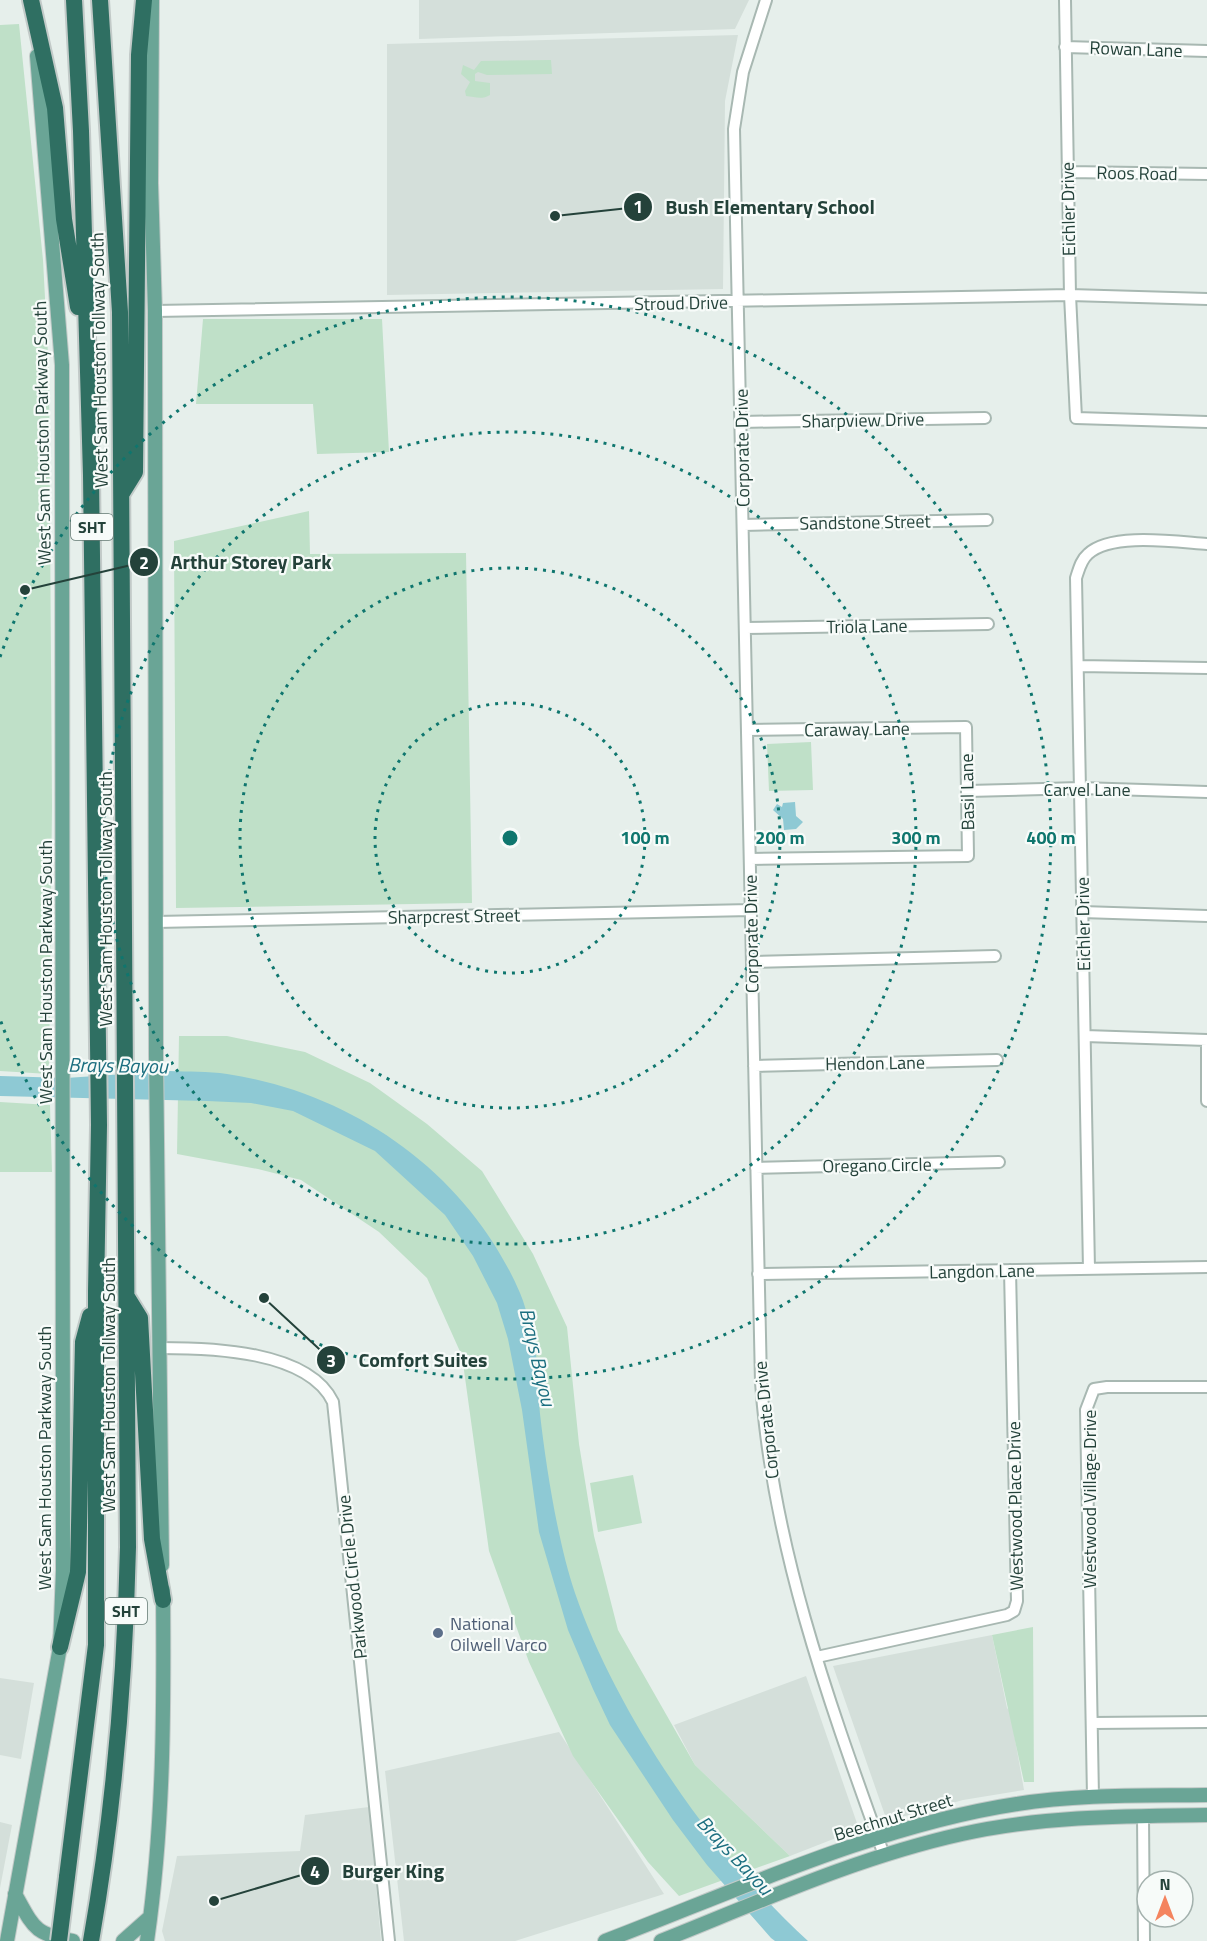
<svg xmlns="http://www.w3.org/2000/svg" width="1207" height="1941" viewBox="0 0 1207 1941" font-family="'Titillium Web',sans-serif">
<style>
.built{fill:#d4dfda}
.green{fill:#bfe0c8}
.water{fill:#8ec9d4}
.lines{fill:none;stroke-linecap:round;stroke-linejoin:round}
.minor-casing{stroke:#a8b8b2;stroke-width:14}
.major-casing{stroke:#c2cac8;stroke-width:16}
.highway-casing{stroke:#c2cac8;stroke-width:20}
.minor{stroke:#fff;stroke-width:10}
.major{stroke:#6aa596;stroke-width:14}
.highway{stroke:#2f6f62;stroke-width:16}
.highway-bridge-casing{stroke:#c2cac8;stroke-width:20;stroke-linecap:butt}
.highway-bridge{stroke:#2f6f62;stroke-width:16}
.ring{fill:none;stroke:#0f766e;stroke-width:3;stroke-dasharray:3 6}
.service-dot{fill:#5c6f8a;stroke:#f7fbf9;stroke-width:2}
.labels{text-anchor:middle;dominant-baseline:central;stroke-width:4.5;stroke-linejoin:round;paint-order:stroke}
.shield{fill:#f7fbf9;stroke:#637a73;stroke-width:1.5}
.shield-label{font-size:16px;font-weight:bold;fill:#24423a}
.street-label{font-size:18px;fill:#24423a;stroke:#f7fbf9}
.service-label{font-size:18px;fill:#4e5e75;stroke:#f7fbf9;text-anchor:start}
.water-label{font-size:20px;font-style:italic;fill:#1c6f80;stroke:#f7fbf9}
.centre{fill:#0f766e;stroke:#f7fbf9;stroke-width:3}
.ring-label{font-size:18px;text-anchor:middle;font-weight:bold;fill:#0f766e;stroke:#f7fbf9;stroke-width:4.5;stroke-linejoin:round;paint-order:stroke}
.leader{fill:none;stroke:#24423a;stroke-width:2}
.callout-dot{fill:#24423a;stroke:#f7fbf9;stroke-width:2}
.mark-label{font-size:18px;text-anchor:middle;font-weight:bold;fill:#fff}
.callout-label{font-size:20px;text-anchor:middle;font-weight:bold;fill:#24423a;stroke:#f7fbf9;stroke-width:4.5;stroke-linejoin:round;paint-order:stroke}
</style>
<rect width="100%" height="100%" fill="#e6efeb"/>
<path class="built" d="M419,0H749L735,29L419,39Z
M738,35L725,101L723,289L387,295V44Z
M992,1635L1007,1708L1010,1711L1024,1790L963,1800L887,1821L833,1666Z
M806,1676L859,1829L790,1856L695,1765L674,1725Z
M0,1678L34,1683L21,1759L0,1755Z
M559,1732L664,1894L515,1941H404L385,1771Z
M369,1807L381,1941H165L162,1931L177,1856L300,1851L305,1815Z
M0,1822L12,1825L0,1888Z"/>
<path class="green" d="M19,24L43,260L49,374L52,806L49,1074L0,1071V25Z
M551,60L552,74L487,75L478,72L475,74V81L490,83V95C482,100 475,97 466,96L465,91L470,82L461,74L463,65L474,70L481,61Z
M203,319H382L389,452L317,454L313,404H196Z
M309,511L310,554L466,553L472,903L176,908L174,541Z
M811,742L813,790L769,791L767,744Z
M179,1036H227L305,1052L370,1083L427,1124L482,1171L533,1254L567,1327L579,1444L594,1536L618,1630L695,1765L790,1856L679,1896L648,1862L573,1756L529,1662L489,1551L462,1356L427,1278L379,1232L301,1180L258,1169L177,1154Z
M0,1102L50,1105L52,1172H0Z
M633,1475L642,1523L598,1532L590,1483Z
M1033,1627L1034,1782H1024L992,1635Z"/>
<path class="water" d="M795,802L796,816L803,822L796,829L784,830L783,819L773,810L777,804L782,807L783,803Z
M169,1071C188,1072 208,1071 227,1074C354,1093 469,1174 520,1293C528,1312 532,1335 536,1355C540,1374 538,1395 540,1414C546,1467 558,1543 575,1593C617,1715 713,1854 808,1941H775L771,1938L707,1865L673,1820L610,1725L593,1689L568,1630L539,1532L522,1410L508,1339L497,1303L473,1256L445,1215L375,1151L293,1111L251,1103L207,1101L0,1096V1076L66,1078Z"/>
<g class="lines">
<g class="minor-casing">
<path id="minor" d="M766,0L743,72L734,129L761,1382C772,1546 829,1702 884,1855
M1065,0L1070,295L1076,418L1207,422
M1065,47L1207,51
M1068,172L1207,174
M155,311L1070,295L1207,299
M741,422L985,418
M743,525L987,520
M745,628L988,624
M1078,666L1207,668
M747,730L966,727L968,856L750,859
M968,791L1080,788L1207,792
M1082,912L1207,916
M156,922L751,910
M752,962L995,956
M1085,1036L1207,1040
M1207,1040V1101
M754,1066L997,1060
M756,1168L999,1162
M1089,1269L1076,578C1079,569 1081,560 1088,554C1111,532 1177,542 1207,544
M758,1274L1207,1267
M160,1348C210,1348 308,1350 333,1402L389,1941
M817,1657L1007,1615L1014,1611L1017,1601L1010,1270
M1092,1723L1207,1722
M1093,1797L1086,1410L1094,1389L1107,1387H1207
M1143,1816L1144,1941"/>
</g>
<g class="major-casing">
<path id="major" d="M152,0L151,183L155,311L156,1055L162,1565
M15,1894C34,1928 34,1934 73,1941
M7,1941L60,1647L63,1570L62,365L37,56
M123,1941L150,1917
M147,1941C164,1824 164,1708 163,1590
M605,1941C736,1891 878,1825 1017,1804C1080,1794 1144,1796 1207,1795
M661,1941C759,1902 858,1857 962,1834C1043,1816 1125,1816 1207,1815"/>
</g>
<g class="highway-casing">
<path id="highway" d="M31,0L55,108L64,219L78,307
M122,493L135,472L139,55L144,0
M127,1297L140,1318L152,1539L163,1600
M60,1647L78,1572L83,1342L90,1316
M67,1877L96,1645V1292L99,1125L91,475L81,131L74,0
M91,1941C114,1811 125,1680 128,1547L120,312L100,0"/>
</g>
<use href="#minor" class="minor"/>
<use href="#major" class="major"/>
<use href="#highway" class="highway"/>
<g class="highway-bridge-casing">
<path id="highway-bridge" d="M59,1941L67,1877"/>
</g>
<use href="#highway-bridge" class="highway-bridge"/>
</g>
<g class="ring">
<circle cx="510" cy="838" r="135"/>
<circle cx="510" cy="838" r="270"/>
<circle cx="510" cy="838" r="406"/>
<path d="M0 657A541 541 0 1 1 0 1019"/>
</g>
<circle class="service-dot" cx="438" cy="1633" r="6"/>
<g class="labels">
<g class="shield">
<rect x="71" y="514" width="42" height="26" rx="4.5"/>
<rect x="105" y="1598" width="42" height="26" rx="4.5"/>
</g>
<g class="shield-label">
<text x="92" y="527">SHT</text>
<text x="126" y="1611">SHT</text>
</g>
<g class="street-label">
<text transform="translate(1136 49) rotate(2)">Rowan Lane</text>
<text transform="translate(1137 173) rotate(1)">Roos Road</text>
<text transform="translate(1068 209) rotate(-91)">Eichler Drive</text>
<text transform="translate(681 303) rotate(-1)">Stroud Drive</text>
<text transform="translate(99 360) rotate(-91)">West Sam Houston Tollway South</text>
<text transform="translate(863 420) rotate(-1)">Sharpview Drive</text>
<text transform="translate(42 433) rotate(-91)">West Sam Houston Parkway South</text>
<text transform="translate(742 448) rotate(-91)">Corporate Drive</text>
<text transform="translate(865 522) rotate(-1)">Sandstone Street</text>
<text transform="translate(867 626) rotate(-1)">Triola Lane</text>
<text transform="translate(857 729) rotate(-1)">Caraway Lane</text>
<text x="1087" y="789">Carvel Lane</text>
<text transform="translate(967 792) rotate(-91)">Basil Lane</text>
<text transform="translate(105 899) rotate(-90)">West Sam Houston Tollway South</text>
<text transform="translate(454 916) rotate(-1)">Sharpcrest Street</text>
<text transform="translate(1083 924) rotate(-91)">Eichler Drive</text>
<text transform="translate(751 934) rotate(-91)">Corporate Drive</text>
<text transform="translate(45 972) rotate(-90)">West Sam Houston Parkway South</text>
<text transform="translate(875 1063) rotate(-1)">Hendon Lane</text>
<text transform="translate(877 1165) rotate(-1)">Oregano Circle</text>
<text transform="translate(982 1271) rotate(-1)">Langdon Lane</text>
<text transform="translate(108 1385) rotate(-90)">West Sam Houston Tollway South</text>
<text transform="translate(766 1420) rotate(-96)">Corporate Drive</text>
<text transform="translate(44 1458) rotate(-90)">West Sam Houston Parkway South</text>
<text transform="translate(1089 1499) rotate(-90)">Westwood Village Drive</text>
<text transform="translate(1015 1506) rotate(-91)">Westwood Place Drive</text>
<text transform="translate(352 1577) rotate(-96)">Parkwood Circle Drive</text>
<text transform="translate(893 1817) rotate(-17)">Beechnut Street</text>
</g>
<g class="service-label">
<text x="450" y="1623">National<tspan x="450" dy="21">Oilwell Varco</tspan></text>
</g>
<g class="water-label">
<text transform="translate(118 1065) rotate(1)">Brays Bayou</text>
<text transform="translate(538 1357) rotate(77)">Brays Bayou</text>
<text transform="translate(735 1855) rotate(47)">Brays Bayou</text>
</g>
</g>
<circle cx="510" cy="838" r="9" class="centre"/>
<g class="ring-label">
<text x="645" y="844">100 m</text>
<text x="780" y="844">200 m</text>
<text x="916" y="844">300 m</text>
<text x="1051" y="844">400 m</text>
</g>
<path class="leader" d="M555 216L638 207M25 590L144 562M264 1298L331 1360M214 1901L315 1871"/>
<g class="callout-dot">
<circle cx="555" cy="216" r="6"/>
<circle cx="25" cy="590" r="6"/>
<circle cx="264" cy="1298" r="6"/>
<circle cx="214" cy="1901" r="6"/>
<circle cx="638" cy="207" r="15"/>
<circle cx="144" cy="562" r="15"/>
<circle cx="331" cy="1360" r="15"/>
<circle cx="315" cy="1871" r="15"/>
</g>
<g class="mark-label">
<text x="638" y="213">1</text>
<text x="144" y="569">2</text>
<text x="331" y="1367">3</text>
<text x="315" y="1878">4</text>
</g>
<g class="callout-label">
<text x="770" y="214">Bush Elementary School</text>
<text x="251" y="569">Arthur Storey Park</text>
<text x="423" y="1367">Comfort Suites</text>
<text x="393" y="1878">Burger King</text>
</g>
<g transform="translate(1165 1899)"><circle r="28" fill="#f7fbf9" stroke="#a3b1ad" stroke-width="1.5"/>
<path d="M0-4.5L10 22L0 15L-10 22Z" fill="#f4845f"/>
<text y="-9" font-size="16" font-weight="bold" text-anchor="middle" fill="#24423a">N</text>
</g>
</svg>
